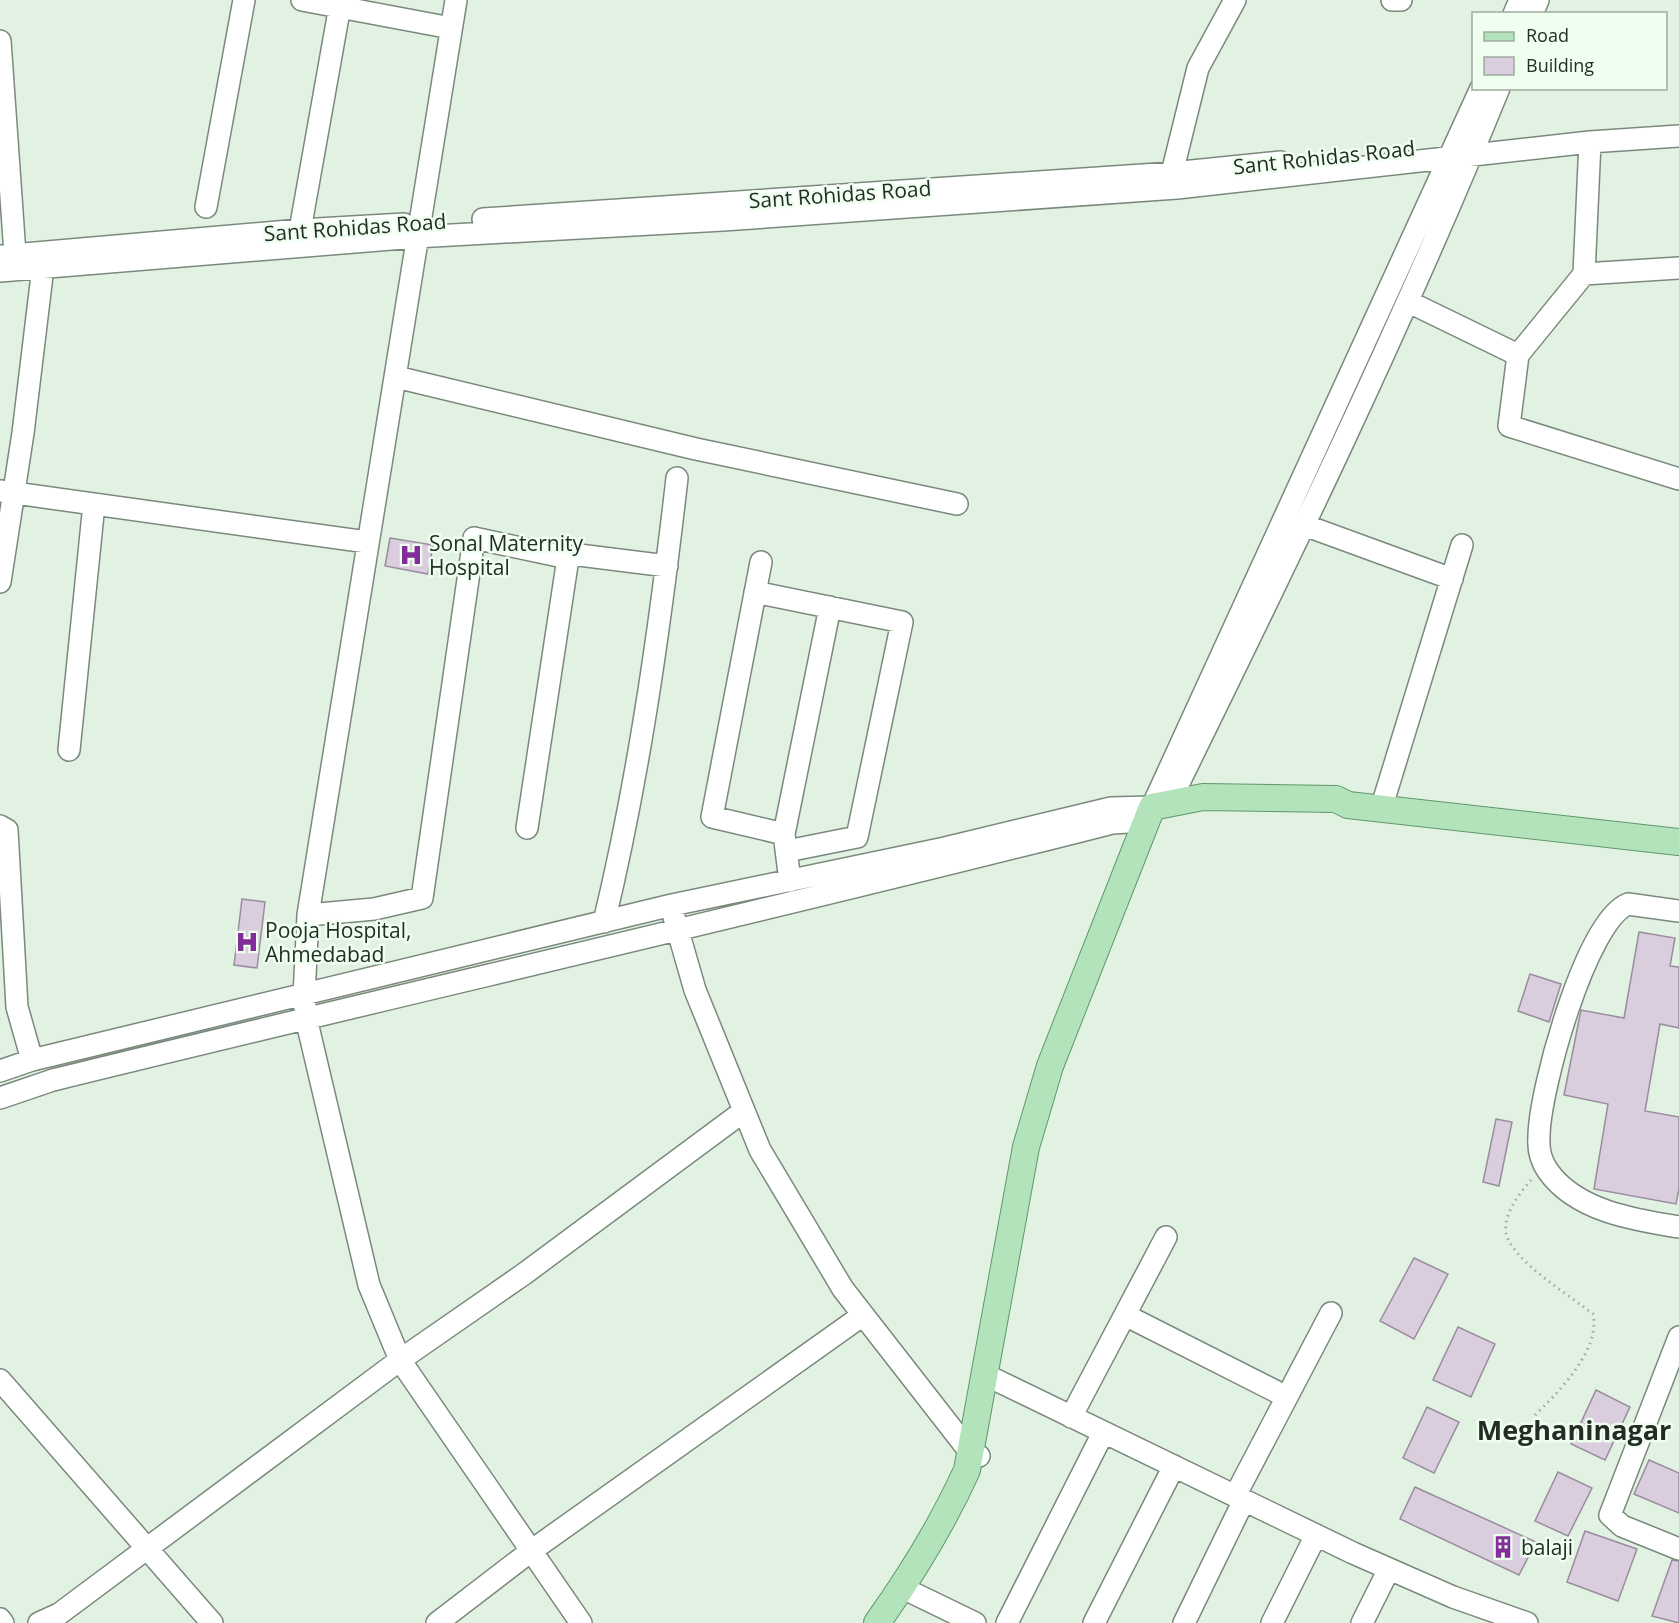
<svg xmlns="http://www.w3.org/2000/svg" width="1679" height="1623" viewBox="0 0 1679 1623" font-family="'Open Sans',sans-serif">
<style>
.building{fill:#d9cdde;stroke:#998d9d;stroke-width:1.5}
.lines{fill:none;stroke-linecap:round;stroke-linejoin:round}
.minor-casing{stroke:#7a897c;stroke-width:24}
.major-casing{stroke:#60976a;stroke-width:28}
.path{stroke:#9daa9f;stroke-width:3;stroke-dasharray:1.5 4.5;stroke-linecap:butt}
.minor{stroke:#fff;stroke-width:21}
.major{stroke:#b2e3bb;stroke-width:26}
.labels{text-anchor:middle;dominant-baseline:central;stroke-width:5;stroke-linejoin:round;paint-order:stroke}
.street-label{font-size:21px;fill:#252c26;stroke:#eefff0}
.poi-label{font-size:21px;fill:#252c26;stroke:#eefff0;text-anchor:start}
.district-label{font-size:27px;font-weight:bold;fill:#252c26;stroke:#eefff0}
</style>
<rect width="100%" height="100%" fill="#e1f2e3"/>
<path class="building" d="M390,538L433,545L428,574L385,566Z
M242,899L265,902L257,968L234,965Z
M1639,932L1675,938L1670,966L1679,967V1028L1660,1024L1645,1111L1679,1117V1189L1676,1204L1594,1189L1608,1104L1564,1095L1581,1010L1624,1018Z
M1530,974L1561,984L1549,1022L1518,1011Z
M1496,1119L1512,1122L1499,1186L1483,1182Z
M1414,1258L1448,1274L1414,1339L1380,1321Z
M1458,1327L1495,1344L1471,1397L1433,1380Z
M1596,1390L1630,1407L1605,1460L1571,1444Z
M1427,1407L1459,1422L1434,1473L1403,1458Z
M1649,1460L1679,1473V1513L1634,1494Z
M1558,1472L1592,1488L1568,1536L1535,1521Z
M1415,1487L1536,1542L1519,1575L1400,1519Z
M1585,1531L1637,1549L1618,1601L1567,1582Z
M1672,1560L1679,1561V1623L1652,1616Z"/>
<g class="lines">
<g class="minor-casing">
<path id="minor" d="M302,0L451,28
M456,0L308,915L304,996L306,1018L369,1285L400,1360L581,1623
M1392,0H1401
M1514,14L1520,0
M1532,14L1538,0
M0,41L16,268
M1172,173L1198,68L1235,0
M206,207L244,0
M483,219L1172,173L1281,162
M300,230L341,0
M0,256L300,230L404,224
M0,271L416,237L723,220L1177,188L1590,142L1679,136
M1584,274L1679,268
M1409,302L1518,355L1509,426L1679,479
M1518,355L1584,274L1590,142
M396,377L696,449L957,504
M0,491L367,542
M1304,525L1452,579
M761,562L712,817L784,834
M0,582L23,433L43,267
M755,592L902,622L857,837L787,851
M69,750L94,504
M1169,803C1285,567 1400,331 1499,88
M1381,809L1462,545
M0,826L7,830L17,1007L32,1060
M527,828L568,558
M790,881L784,834L830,607
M1679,911L1628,904C1586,921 1539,1091 1539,1137C1538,1149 1541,1161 1548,1171C1576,1211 1635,1220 1679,1227
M308,915L374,909L422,898L474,538L568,558L579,555L667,566
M674,917L695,990L760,1150L843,1289L970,1452L979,1456
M604,922C639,777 660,627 677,478
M0,1071L32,1060L672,905L945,848L1111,808L1152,807L1481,88
M0,1098L53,1080C406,993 760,913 1112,823L1146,821
M1125,1315L1287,1397
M1679,1337L1610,1515L1622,1526L1679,1549
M994,1379L1353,1553L1453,1597L1527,1623
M0,1380L212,1623
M1071,1417L1166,1237
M1235,1496L1331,1313
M911,1592L975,1623
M0,1619L3,1623
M39,1623L59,1614L400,1360L524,1274L744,1111
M437,1623L531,1551L863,1315
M1007,1623L1103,1433
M1094,1623L1174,1466
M1184,1623L1244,1500
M1272,1623L1316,1535
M1362,1623L1389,1569"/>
</g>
<g class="major-casing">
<path id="major" d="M877,1623C912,1574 942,1525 967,1470L1026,1147L1050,1066L1152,807L1203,797L1336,799L1348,805L1679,842"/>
</g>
<path class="path" d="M1531,1180C1520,1193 1503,1214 1506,1233C1512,1261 1571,1296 1593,1314C1601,1350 1557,1394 1533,1417"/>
<use href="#minor" class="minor"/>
<use href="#major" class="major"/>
</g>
<defs>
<g id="hospital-bare" transform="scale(1.8)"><path d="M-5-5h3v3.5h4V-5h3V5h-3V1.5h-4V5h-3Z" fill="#832d9b" stroke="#eefff0" stroke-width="2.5" paint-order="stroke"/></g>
<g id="building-bare" transform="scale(1.8)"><path d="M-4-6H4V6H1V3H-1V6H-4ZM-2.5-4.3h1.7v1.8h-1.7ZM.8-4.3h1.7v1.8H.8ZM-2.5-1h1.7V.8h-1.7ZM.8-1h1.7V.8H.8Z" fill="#832d9b" stroke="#eefff0" stroke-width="2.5" paint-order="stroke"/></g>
</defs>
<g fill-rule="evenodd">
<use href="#hospital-bare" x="411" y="555"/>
<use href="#hospital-bare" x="247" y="942"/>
<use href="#building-bare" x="1503" y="1547"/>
</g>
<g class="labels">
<g class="street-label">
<text transform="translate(1324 157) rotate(-6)">Sant Rohidas Road</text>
<text transform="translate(840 194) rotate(-4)">Sant Rohidas Road</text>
<text transform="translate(355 227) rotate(-4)">Sant Rohidas Road</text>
</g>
<g class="poi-label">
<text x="429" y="543">Sonal Maternity<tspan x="429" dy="24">Hospital</tspan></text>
<text x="265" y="930">Pooja Hospital,<tspan x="265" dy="24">Ahmedabad</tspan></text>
<text x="1521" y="1547">balaji</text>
</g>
<g class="district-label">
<text x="1574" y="1429">Meghaninagar</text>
</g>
</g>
<rect x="1472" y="12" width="195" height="78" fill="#eefff0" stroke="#9eab9f" stroke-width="1.5"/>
<rect x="1484" y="32" width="30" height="9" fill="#b2e3bb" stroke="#9eab9f" stroke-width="1.5"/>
<text x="1526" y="42" font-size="18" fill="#252c26">Road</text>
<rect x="1484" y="57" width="30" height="18" fill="#d9cdde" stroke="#9eab9f" stroke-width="1.5"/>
<text x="1526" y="72" font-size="18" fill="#252c26">Building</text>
</svg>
